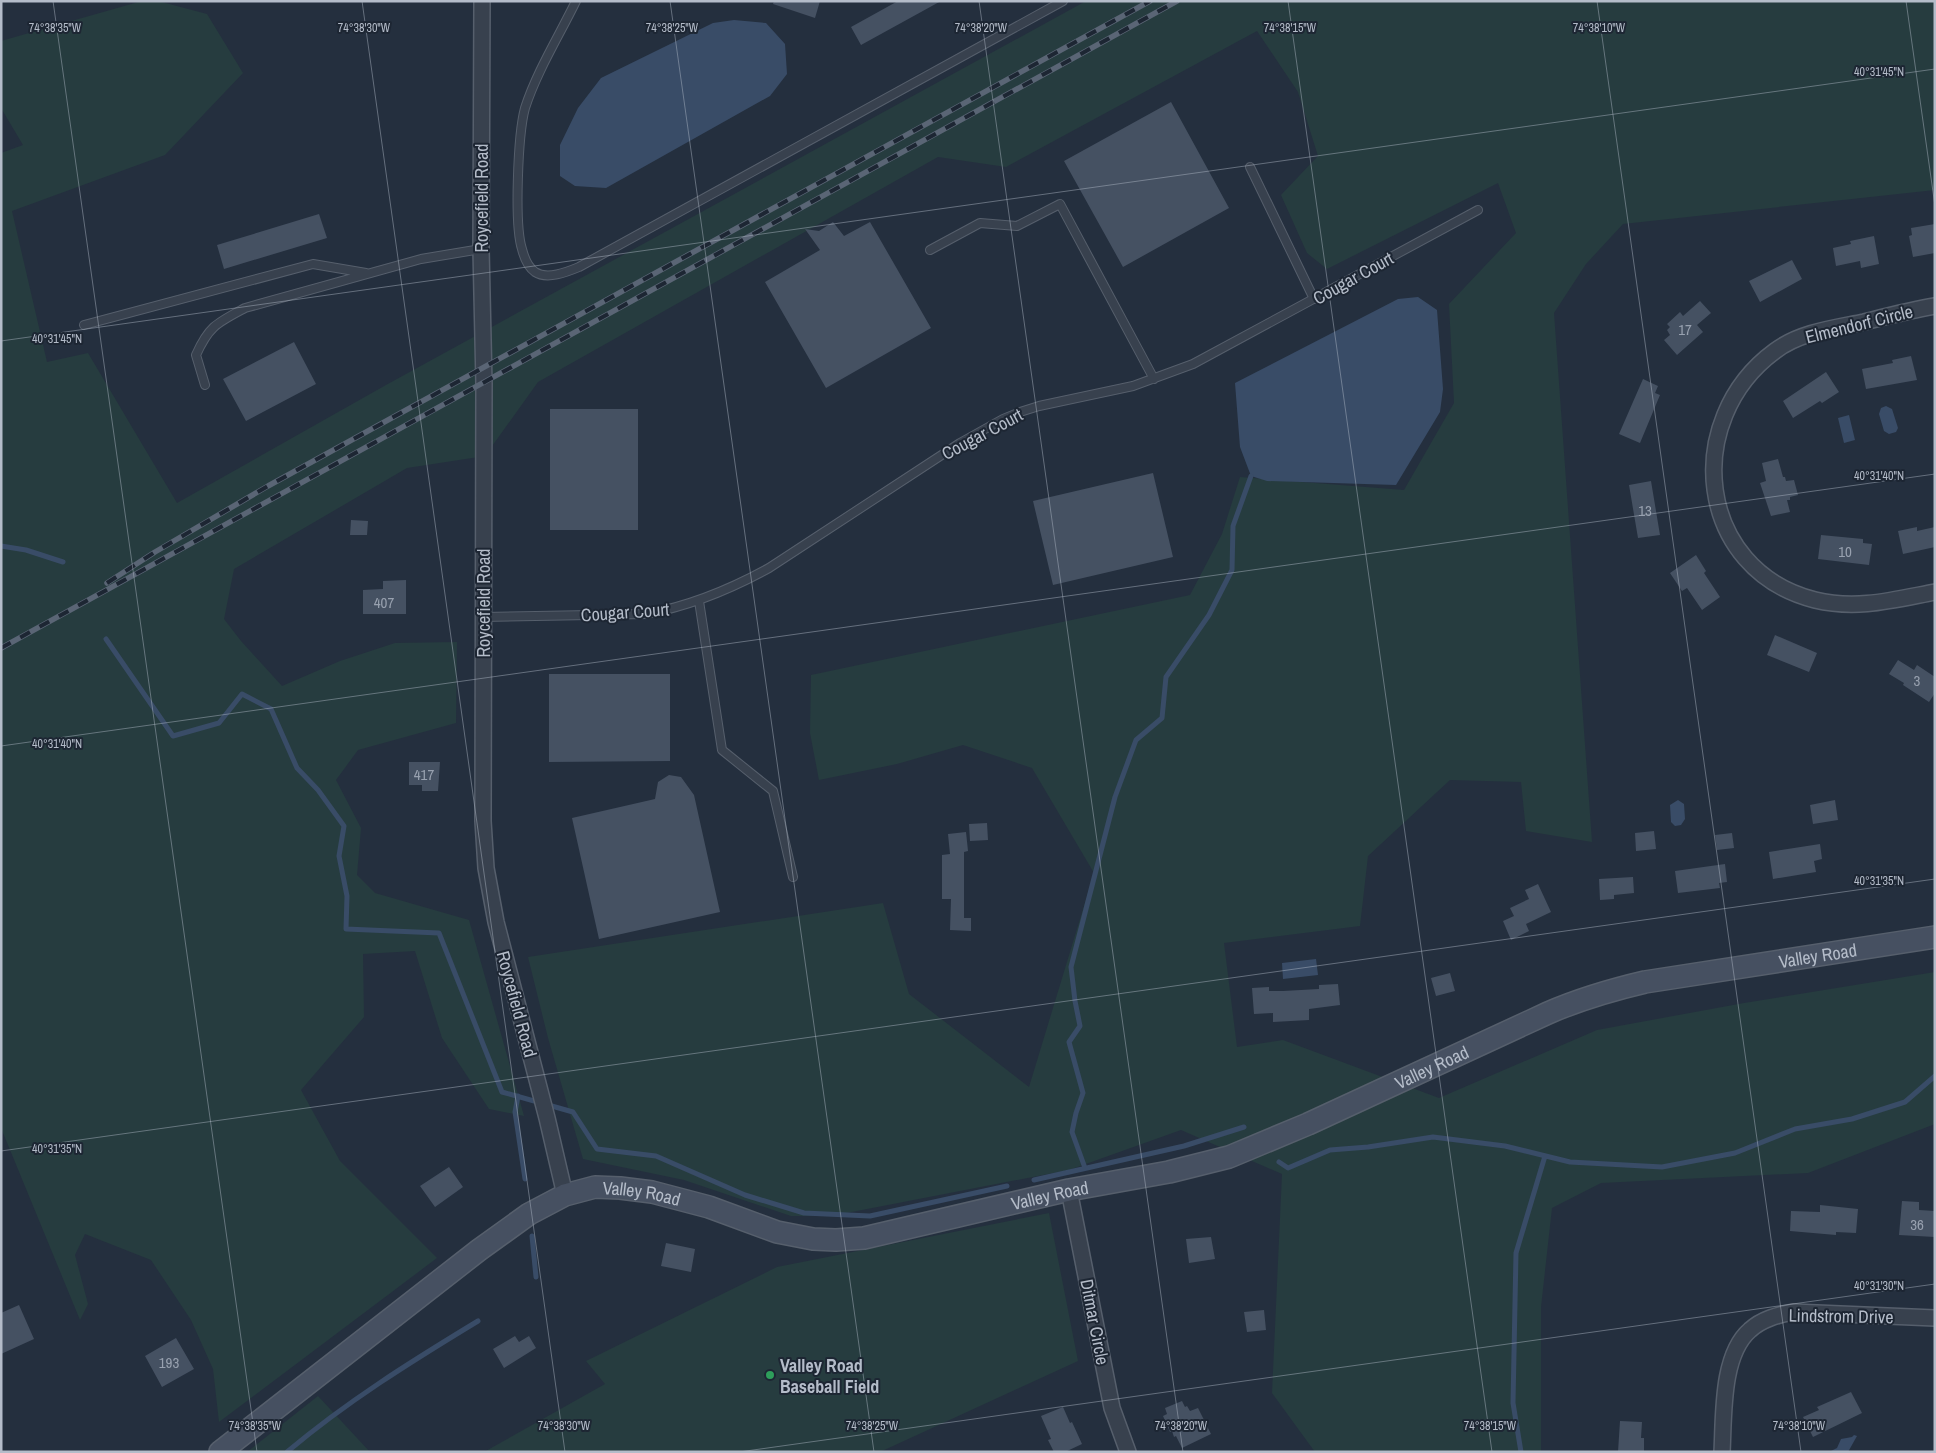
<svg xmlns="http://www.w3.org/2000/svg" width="1936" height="1453" viewBox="0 0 1936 1453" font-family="'Archivo Narrow',sans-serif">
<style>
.green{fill:#263c3f}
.water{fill:#394c67}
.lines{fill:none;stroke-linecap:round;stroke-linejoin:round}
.stream{stroke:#394c67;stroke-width:5}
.building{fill:#455162}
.lane-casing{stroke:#565f6c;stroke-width:10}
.street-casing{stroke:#565f6c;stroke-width:18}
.secondary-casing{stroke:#565f6c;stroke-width:24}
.lane{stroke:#38414e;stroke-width:8}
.street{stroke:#38414e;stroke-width:15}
.secondary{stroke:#465061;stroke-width:21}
.rail-casing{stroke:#5a6575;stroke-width:5.5}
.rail{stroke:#1d2633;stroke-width:4;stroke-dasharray:11;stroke-linecap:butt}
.ticks{fill:none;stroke:#b4bcc9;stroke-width:1;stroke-opacity:0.45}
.leisure-dot{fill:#2e9e5b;stroke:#1d2633;stroke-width:2}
.labels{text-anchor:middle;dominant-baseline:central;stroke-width:4;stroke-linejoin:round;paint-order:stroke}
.number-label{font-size:15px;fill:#98a1af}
.street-label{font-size:18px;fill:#b4bcc9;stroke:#1d2633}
.poi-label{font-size:18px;font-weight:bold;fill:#b4bcc9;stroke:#1d2633;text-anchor:start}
.ticks-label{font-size:12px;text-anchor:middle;fill:#b4bcc9;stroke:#1d2633;stroke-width:4;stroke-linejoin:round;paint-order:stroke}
</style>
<rect width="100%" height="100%" fill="#242f3e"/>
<path class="green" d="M142,1H158L207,14L243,73L165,155L12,211L47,362L88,353L177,503L386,385L1086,1H1935V190L1623,224L1586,264L1554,313L1592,842L1526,831L1521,782L1450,780L1368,856L1360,926L1224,943L1237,1047L1283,1040L1439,1098L1597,1030L1744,1003L1935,972V1124L1808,1173L1601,1183L1552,1208L1541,1307V1452H1315L1272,1393L1282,1174L1181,1130L1069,1170L831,1216H791L684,1180L583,1159L548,1038L528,957L883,903L909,994L1029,1087L1094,873L1032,768L963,745L897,764L819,780L810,733L811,675L1190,595L1222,534L1240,477L1404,490L1454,403L1449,304L1516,233L1498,183L1327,269L1307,253L1281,195L1318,156L1298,92L1257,31L1006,167L938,157L538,382L485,456L407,468L234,569L224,619L241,641L282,686L340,661L395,643L457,642L456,723L358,750L336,780L361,828L357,875L375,893L469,920L524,1116L489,1109L442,1038L415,951L363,954L364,1017L301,1090L340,1161L437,1258L219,1422L213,1369L191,1320L151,1260L85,1234L75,1255L88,1304L80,1320L1,1128V153L23,145L1,108V41Z
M1049,1213L1078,1361L880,1452H484L605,1384L586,1361L777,1267Z
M318,1396L370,1452H247Z"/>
<path class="water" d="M734,20L766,23L785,44L787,74L770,96L606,188L575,186L560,176V145L578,108L601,78L713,23Z
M1418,297L1437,310L1443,389L1440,412L1396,485L1267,481L1251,476L1240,447L1235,383L1398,299Z
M1886,406L1892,409L1898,428L1896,432L1889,434L1884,431L1879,414L1881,408Z
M1849,415L1855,440L1844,443L1838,418Z
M1678,800L1684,804L1685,819L1681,825L1675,826L1671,822L1670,805Z
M1316,959L1318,975L1283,979L1282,963Z
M1854,1435L1857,1436L1848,1452H1829L1837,1448L1841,1439L1852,1437Z"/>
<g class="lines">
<path class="stream" d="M1,546L26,550L63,562
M106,639L173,736L219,723L242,694L271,709L297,768L318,790L344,826L339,856L347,896L346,929L439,933L502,1092L573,1112L597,1149L656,1156L745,1195L804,1213L870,1216L1007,1186
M518,1096L515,1112L525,1179
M1279,1162L1288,1168L1330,1150L1368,1147L1433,1137L1505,1146L1570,1162L1662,1167L1735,1153L1795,1129L1852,1119L1905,1102L1935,1076
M1085,1168L1072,1132L1076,1113L1083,1093L1069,1042L1080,1026L1075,1001L1071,967L1115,797L1136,740L1162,718L1166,677L1209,615L1232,570L1233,526L1251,476
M1034,1180L1184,1146L1244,1127
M532,1236L536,1277
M287,1452C346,1402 412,1361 478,1321
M1521,1452L1513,1403L1516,1253L1545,1156"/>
</g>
<path class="building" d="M774,1H820L815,18L773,4Z
M898,1H941L861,45L851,27Z
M1171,102L1229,208L1123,267L1064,161Z
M319,214L327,238L224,269L217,245Z
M833,222L844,236L870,222L931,328L826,388L765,282L820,250L805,229L819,231Z
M1935,224V253L1913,257L1909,236L1912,235L1911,228Z
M1874,236L1879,264L1861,268L1860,261L1836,266L1833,248L1851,244L1850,241Z
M1792,260L1802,279L1760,302L1749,281Z
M1700,301L1711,313L1697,325L1703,332L1677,355L1664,340L1670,335L1667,330L1670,327L1667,324L1680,312L1683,316Z
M294,342L316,384L246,421L223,379Z
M1911,356L1917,380L1866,389L1862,369L1893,363L1892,360Z
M1826,372L1839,392L1822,403L1820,401L1793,418L1783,401Z
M1643,379L1658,386L1655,393L1660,395L1640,443L1619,434Z
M550,409H638V530H550Z
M1778,459L1783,477H1785L1786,481L1794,480L1798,495L1790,497V500H1787L1790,512L1771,516L1760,483L1766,481L1762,463Z
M1153,473L1173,557L1053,585L1033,501Z
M1651,481L1660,535L1638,538L1629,485Z
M351,520L368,521L367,535H350Z
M1917,527V531L1935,527V547L1903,554L1898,531Z
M1821,535L1863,539V543L1872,544L1869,565L1818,559Z
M1696,555L1706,571L1704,573L1720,597L1702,610L1687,588L1682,591L1670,573Z
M406,580V614H363V590L383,589V581Z
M1775,635L1817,653L1809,672L1767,655Z
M1898,660L1914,670L1917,665L1935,677V693L1929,702L1903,685L1904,683L1889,674Z
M549,674H670V761L549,762Z
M409,762H440L438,791H422V785H409Z
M669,775L681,777L694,795L720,912L599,939L572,818L655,799L658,782Z
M1835,800L1838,820L1813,824L1810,805Z
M987,823L988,840L970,841L969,824Z
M1654,831L1656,849L1636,851L1635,833Z
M966,832L968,851L964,852V918H971V931L950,930L951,899H942V855L950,854L948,834Z
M1732,833L1734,848L1717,850L1715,835Z
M1820,844L1822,859L1814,861L1816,872L1773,879L1769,852Z
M1725,864L1727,882L1719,883L1720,888L1678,893L1675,871Z
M1633,877L1634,893L1614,895V899L1600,900L1599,879Z
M1538,884L1551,912L1526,924L1529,931L1511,940L1503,921L1514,916L1510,908L1529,899L1525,890Z
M1450,973L1455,991L1436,996L1431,978Z
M1338,984L1340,1005L1309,1009V1020L1273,1022V1013L1254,1014L1252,988L1269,987V991H1283L1319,989V985Z
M449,1167L463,1187L435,1207L420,1186Z
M1902,1201L1919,1202V1210L1935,1211V1237L1899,1235Z
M1820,1205L1858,1209L1856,1233L1836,1232V1235L1790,1231L1791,1211L1820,1212Z
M1211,1237L1215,1259L1189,1263L1186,1239Z
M666,1243L695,1249L691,1272L661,1266Z
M19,1305L34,1339L1,1354V1313Z
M1264,1310L1266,1330L1247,1332L1244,1312Z
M515,1336L519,1342L529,1336L536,1348L504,1368L493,1349Z
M176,1338L194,1369L162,1387L145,1356Z
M1851,1392L1862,1413L1813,1437L1803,1417L1819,1410L1817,1407Z
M1182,1401L1185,1407L1187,1406L1190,1411L1198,1408L1211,1434L1182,1448L1176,1436L1174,1437L1172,1431L1170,1432L1163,1416L1167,1414L1165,1408Z
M1063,1407L1070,1423L1072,1422L1082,1444L1065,1452H1054L1048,1440L1051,1439L1041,1416Z
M1620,1421L1642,1422L1641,1438H1644V1452H1618Z"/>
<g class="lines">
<g class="lane-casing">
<path id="lane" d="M576,1C559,36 537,71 525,108C518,134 514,224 522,249C524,257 528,267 535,272C547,280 567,272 579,267L1063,1
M1250,167L1314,299
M930,250L980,223L1017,226L1060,204L1154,379
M84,325L313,264L366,273
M205,385L196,355C209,326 217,323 245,308L421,259L481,249
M699,601L722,750L773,791L793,877
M483,617L646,614C690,606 729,590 769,568L960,443L1003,419L1020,412L1039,406L1133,386L1193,364L1478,210"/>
</g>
<g class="street-casing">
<path id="street" d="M482,1L481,249L484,384L483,821L486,868L496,922L547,1118L565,1195
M1935,306C1911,310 1888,316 1864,322C1835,328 1800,332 1775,351C1681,420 1696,570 1815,600C1857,610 1893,600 1935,592
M1069,1190L1112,1408L1128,1452
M1722,1452C1724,1416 1721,1355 1750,1330C1762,1319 1778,1315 1793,1312L1935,1318"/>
</g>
<g class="secondary-casing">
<g id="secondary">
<path id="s1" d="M220,1452L479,1250L529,1214L565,1195L595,1187L620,1188L652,1192L709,1207L777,1232L813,1239L836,1240L864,1238L1069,1190L1169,1172L1229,1157L1308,1124L1548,1013C1580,999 1611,990 1645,982L1935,937"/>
</g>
</g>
<use href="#lane" class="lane"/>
<use href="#street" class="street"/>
<use href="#secondary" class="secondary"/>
<g class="rail-casing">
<path id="rail" d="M107,583L155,552L268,486L1150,1
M1,648L1177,1"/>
</g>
<use href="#rail" class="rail"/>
</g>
<path class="ticks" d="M53,1L257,1452M362,1L565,1452M670,1L874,1452M979,1L1183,1452M1288,1L1492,1452M1597,1L1801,1452M1906,1L1935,206M1,341L1935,69M1,746L1935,474M1,1151L1935,879M739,1452L1935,1284"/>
<circle class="leisure-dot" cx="770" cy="1375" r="5"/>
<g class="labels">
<g class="number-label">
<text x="1685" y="329">17</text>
<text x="1645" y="510">13</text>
<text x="1845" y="551">10</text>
<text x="384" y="602">407</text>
<text x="1917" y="680">3</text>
<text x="424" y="774">417</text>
<text x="1917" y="1224">36</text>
<text x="169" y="1362">193</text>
</g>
<g class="street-label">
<text transform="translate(481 198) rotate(-90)">Roycefield Road</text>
<text transform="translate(1353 278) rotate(-29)">Cougar Court</text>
<text transform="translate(1859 324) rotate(-14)">Elmendorf Circle</text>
<text transform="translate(982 434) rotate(-28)">Cougar Court</text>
<text transform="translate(483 603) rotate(-90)">Roycefield Road</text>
<text transform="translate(625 612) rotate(-4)">Cougar Court</text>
<text stroke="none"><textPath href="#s1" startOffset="1739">Valley Road</textPath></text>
<text transform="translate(517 1004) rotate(75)">Roycefield Road</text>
<text stroke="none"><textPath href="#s1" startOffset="1334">Valley Road</textPath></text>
<text stroke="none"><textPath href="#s1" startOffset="509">Valley Road</textPath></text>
<text stroke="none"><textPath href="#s1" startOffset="929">Valley Road</textPath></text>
<text transform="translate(1841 1316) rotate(1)">Lindstrom Drive</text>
<text transform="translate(1095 1322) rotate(79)">Ditmar Circle</text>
</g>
<g class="poi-label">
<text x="780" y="1365">Valley Road<tspan x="780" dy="21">Baseball Field</tspan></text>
</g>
</g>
<g class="ticks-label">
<text x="55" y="32">74°38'35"W</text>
<text x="364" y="32">74°38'30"W</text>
<text x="672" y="32">74°38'25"W</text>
<text x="981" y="32">74°38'20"W</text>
<text x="1290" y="32">74°38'15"W</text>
<text x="1599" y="32">74°38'10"W</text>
<text x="1879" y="76">40°31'45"N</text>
<text x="57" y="343">40°31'45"N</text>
<text x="1879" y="480">40°31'40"N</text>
<text x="57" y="748">40°31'40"N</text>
<text x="1879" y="885">40°31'35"N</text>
<text x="57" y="1153">40°31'35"N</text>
<text x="1879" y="1290">40°31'30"N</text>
<text x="255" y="1430">74°38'35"W</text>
<text x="564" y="1430">74°38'30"W</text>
<text x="872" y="1430">74°38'25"W</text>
<text x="1181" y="1430">74°38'20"W</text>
<text x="1490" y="1430">74°38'15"W</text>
<text x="1799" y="1430">74°38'10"W</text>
</g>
<rect width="1936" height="1453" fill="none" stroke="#b4bcc9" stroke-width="5"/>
</svg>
